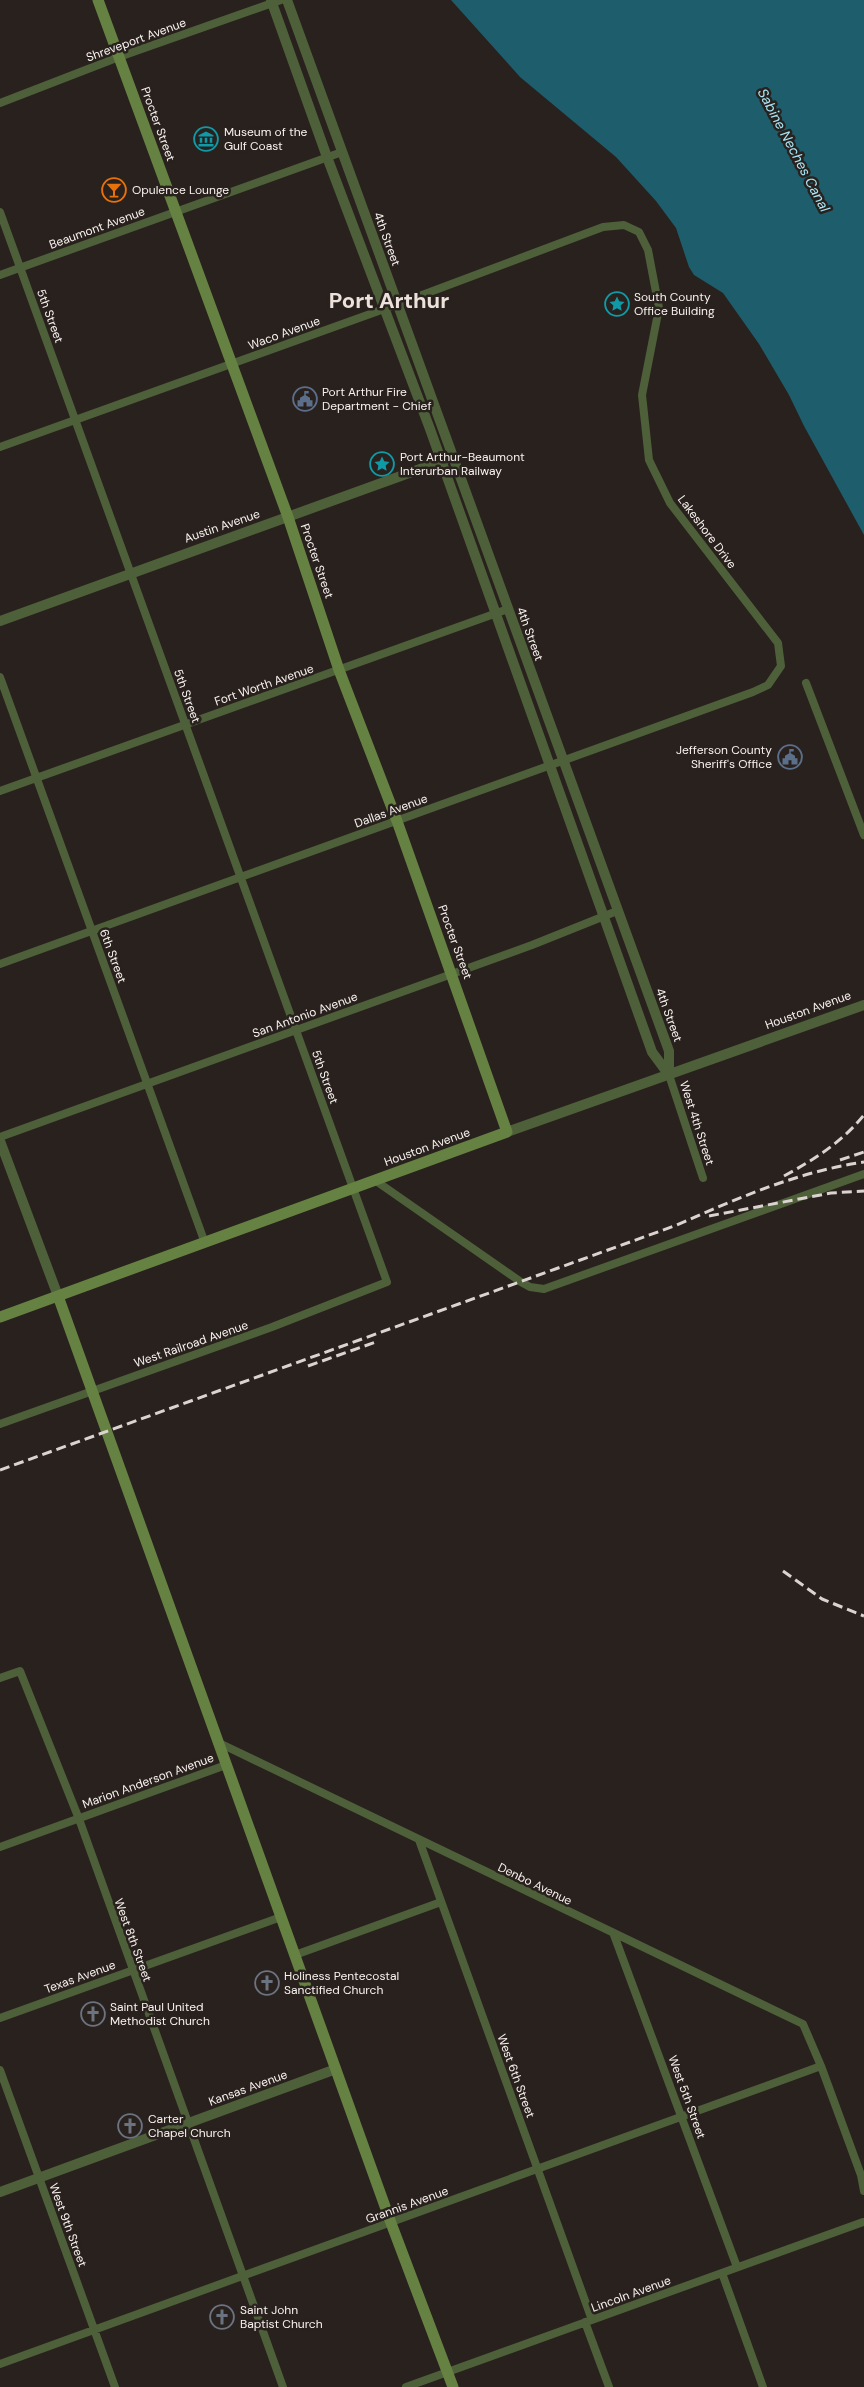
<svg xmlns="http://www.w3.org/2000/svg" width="864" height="2387" viewBox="0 0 864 2387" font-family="'DM Sans',sans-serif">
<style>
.water{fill:#1e5d6b}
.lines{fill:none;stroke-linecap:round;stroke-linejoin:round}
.minor{stroke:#4e6039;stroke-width:8}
.tertiary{stroke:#4e6039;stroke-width:10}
.secondary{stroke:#658242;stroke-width:11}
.rail{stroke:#dad3d0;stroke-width:3;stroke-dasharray:10 5;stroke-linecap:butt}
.labels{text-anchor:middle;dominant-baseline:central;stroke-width:5;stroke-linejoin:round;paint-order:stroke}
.street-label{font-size:12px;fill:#f8f2ef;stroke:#29211d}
.poi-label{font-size:12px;fill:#f8f2ef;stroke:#29211d;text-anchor:start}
.water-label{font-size:14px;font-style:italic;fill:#a7e7f7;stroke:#29211d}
.town-label{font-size:22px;font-weight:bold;fill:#ede2db;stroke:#29211d}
</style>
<rect width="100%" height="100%" fill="#29211d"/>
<path class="water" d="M451,0H864V535L804,426L789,395L759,344L723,293L694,275L689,267L676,228L656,201L616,157L520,77Z"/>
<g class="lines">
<path class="minor" d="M0,103L119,57L281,0
M0,212L387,1282L272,1327L0,1424
M0,275L342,152
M0,447L398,304L603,227L624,225L639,232L648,250L659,308L642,395L649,460L670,503L778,643L781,666L768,685L753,692L0,964
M0,677L205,1243
M806,683L864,835
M0,791L508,609
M669,1075L703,1178
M0,1137L532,945L617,911
M376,1181L521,1282L530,1287L544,1289L864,1174
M0,1678L20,1671L79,1819L283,2387
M217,1742L803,2024L821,2066L861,2175L864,2191
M419,1840L592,2320
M0,1847L226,1765
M614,1935L737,2267
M295,1955L441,1902
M0,2018L281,1917
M0,2070L115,2387
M722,2273L763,2387
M585,2322L609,2387
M0,2364L821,2066
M406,2387L863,2222"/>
<path class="tertiary" d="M271,0L327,157L430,429L652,1052L669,1075
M287,0L669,1051V1075
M0,621L445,460
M507,1132L864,1005
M0,1141L58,1296
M0,2192L336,2069"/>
<path class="secondary" d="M58,1296L391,2223L453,2387
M0,1317L507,1132L397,821L339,670L288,517L98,0"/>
<path class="rail" d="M840,1160L864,1152
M784,1176C815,1159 842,1142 864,1115
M709,1216L831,1193L864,1191
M308,1366L376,1342
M0,1470L677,1225C738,1198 797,1172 864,1162
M783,1571L822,1599L864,1616"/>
</g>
<defs>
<g id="museum-ring" transform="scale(1.25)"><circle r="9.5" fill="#29211d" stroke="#0f9aa8" stroke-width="1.5"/><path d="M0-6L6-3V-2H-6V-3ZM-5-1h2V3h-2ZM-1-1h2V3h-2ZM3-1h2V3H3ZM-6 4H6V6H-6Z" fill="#0f9aa8"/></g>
<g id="bar-ring" transform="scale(1.25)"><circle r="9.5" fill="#29211d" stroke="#e8710a" stroke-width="1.5"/><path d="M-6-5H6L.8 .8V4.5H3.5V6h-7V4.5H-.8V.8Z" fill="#e8710a"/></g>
<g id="sight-ring" transform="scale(1.25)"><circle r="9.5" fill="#29211d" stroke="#0f9aa8" stroke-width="1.5"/><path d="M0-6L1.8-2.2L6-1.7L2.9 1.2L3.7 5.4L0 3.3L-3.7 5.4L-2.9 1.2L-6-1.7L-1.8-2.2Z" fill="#0f9aa8"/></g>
<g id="civic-ring" transform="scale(1.25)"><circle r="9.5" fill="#29211d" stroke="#5c6f8a" stroke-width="1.5"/><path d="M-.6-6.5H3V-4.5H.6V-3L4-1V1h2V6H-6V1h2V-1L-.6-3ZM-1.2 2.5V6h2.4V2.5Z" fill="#5c6f8a"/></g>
<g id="church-ring" transform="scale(1.25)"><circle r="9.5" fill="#29211d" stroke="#6b7280" stroke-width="1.5"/><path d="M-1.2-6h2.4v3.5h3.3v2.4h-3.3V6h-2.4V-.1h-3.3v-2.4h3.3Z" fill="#6b7280"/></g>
</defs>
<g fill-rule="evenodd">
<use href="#museum-ring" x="206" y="139"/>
<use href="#bar-ring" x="114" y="190"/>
<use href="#sight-ring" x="617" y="304"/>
<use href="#civic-ring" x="305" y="399"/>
<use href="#sight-ring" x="382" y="464"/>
<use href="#civic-ring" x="790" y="757"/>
<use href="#church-ring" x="267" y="1983"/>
<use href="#church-ring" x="93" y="2014"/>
<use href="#church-ring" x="130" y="2126"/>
<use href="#church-ring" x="222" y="2317"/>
</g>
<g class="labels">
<g class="street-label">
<text transform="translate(136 40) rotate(-20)">Shreveport Avenue</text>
<text transform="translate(158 124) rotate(70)">Procter Street</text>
<text transform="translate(97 228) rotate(-20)">Beaumont Avenue</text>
<text transform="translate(387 239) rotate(70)">4th Street</text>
<text transform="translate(50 316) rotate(70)">5th Street</text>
<text transform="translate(284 333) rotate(-20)">Waco Avenue</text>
<text transform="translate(222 526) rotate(-19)">Austin Avenue</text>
<text transform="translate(707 532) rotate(53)">Lakeshore Drive</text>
<text transform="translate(317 561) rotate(71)">Procter Street</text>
<text transform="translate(530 634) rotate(70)">4th Street</text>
<text transform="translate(264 685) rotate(-19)">Fort Worth Avenue</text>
<text transform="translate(187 696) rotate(70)">5th Street</text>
<text transform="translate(391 811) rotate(-20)">Dallas Avenue</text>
<text transform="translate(455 942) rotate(70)">Procter Street</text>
<text transform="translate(113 956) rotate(70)">6th Street</text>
<text transform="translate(808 1010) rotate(-20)">Houston Avenue</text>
<text transform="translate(305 1015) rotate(-20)">San Antonio Avenue</text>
<text transform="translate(669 1015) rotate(70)">4th Street</text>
<text transform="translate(325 1077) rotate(70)">5th Street</text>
<text transform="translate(697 1123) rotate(72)">West 4th Street</text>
<text transform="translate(427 1147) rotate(-20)">Houston Avenue</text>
<text transform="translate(191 1344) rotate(-19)">West Railroad Avenue</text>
<text transform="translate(148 1781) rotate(-20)">Marion Anderson Avenue</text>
<text transform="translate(535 1884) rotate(26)">Denbo Avenue</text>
<text transform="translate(133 1940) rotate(70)">West 8th Street</text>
<text transform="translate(80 1977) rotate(-20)">Texas Avenue</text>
<text transform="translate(516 2076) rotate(70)">West 6th Street</text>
<text transform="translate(248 2088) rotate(-20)">Kansas Avenue</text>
<text transform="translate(687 2097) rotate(70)">West 5th Street</text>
<text transform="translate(407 2205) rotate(-20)">Grannis Avenue</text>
<text transform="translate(68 2225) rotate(70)">West 9th Street</text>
<text transform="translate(631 2294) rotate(-20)">Lincoln Avenue</text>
</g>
<g class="poi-label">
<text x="224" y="132">Museum of the<tspan x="224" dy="14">Gulf Coast</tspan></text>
<text x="132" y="190">Opulence Lounge</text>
<text x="634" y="297">South County<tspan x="634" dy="14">Office Building</tspan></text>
<text x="322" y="392">Port Arthur Fire<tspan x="322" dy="14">Department - Chief</tspan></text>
<text x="400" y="457">Port Arthur-Beaumont<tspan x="400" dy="14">Interurban Railway</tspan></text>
<text x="772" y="750" text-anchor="end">Jefferson County<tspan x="772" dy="14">Sheriff's Office</tspan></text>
<text x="284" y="1976">Holiness Pentecostal<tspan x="284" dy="14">Sanctified Church</tspan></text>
<text x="110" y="2007">Saint Paul United<tspan x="110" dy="14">Methodist Church</tspan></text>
<text x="148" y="2119">Carter<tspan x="148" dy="14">Chapel Church</tspan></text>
<text x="240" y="2310">Saint John<tspan x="240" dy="14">Baptist Church</tspan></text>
</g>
<g class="water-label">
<text transform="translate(794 150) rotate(62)">Sabine Neches Canal</text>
</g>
<g class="town-label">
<text x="389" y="300">Port Arthur</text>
</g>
</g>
</svg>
